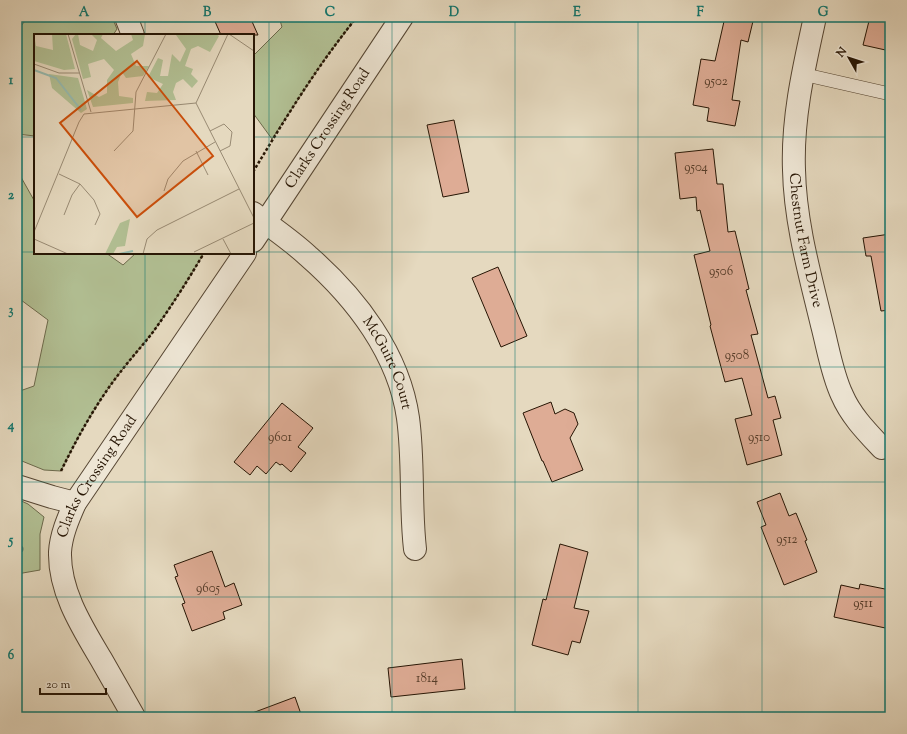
<svg xmlns="http://www.w3.org/2000/svg" width="907" height="734" viewBox="0 0 907 734" font-family="'Sorts Mill Goudy',serif">
<style>
.green{fill:#b2c094;stroke:#6c6a4c}
.lines{fill:none;stroke-linecap:round;stroke-linejoin:round}
.stream{stroke:#69786b;stroke-width:7}
.building{fill:#deac95;stroke:#261504}
.service-casing{stroke:#564633;stroke-width:14}
.minor-casing{stroke:#564633;stroke-width:24}
.path{stroke:#261504;stroke-width:2.5;stroke-dasharray:3 2;stroke-linecap:butt}
.service{stroke:#eee6d5;stroke-width:13}
.minor{stroke:#eee6d5;stroke-width:22}
.grid{fill:none;stroke:#0f766e;stroke-width:1;stroke-opacity:0.55}
.labels{text-anchor:middle;dominant-baseline:central;stroke-width:3;stroke-linejoin:round;paint-order:stroke}
.number-label{font-size:13px;fill:#543b28}
.street-label{font-size:15px;fill:#261504;stroke:#eee6d5}
.inset-river{fill:none;stroke:#96baaf;stroke-width:2}
.inset-road{fill:none;stroke:#998b74;stroke-width:1}
.view{fill:#cb4f0b;fill-opacity:0.15;stroke:#cb4f0b;stroke-width:2}
.inset-edge{fill:none;stroke:#261504;stroke-width:2}
.neatline{fill:none;stroke:#0f766e;stroke-width:1.5}
.grid-label{font-size:13px;text-anchor:middle;font-weight:bold;fill:#0f766e}
</style>
<rect width="100%" height="100%" fill="#e5d9bf"/>
<filter id="stains"><feTurbulence type="fractalNoise" baseFrequency=".005" numOctaves="4"/><feColorMatrix values="0 0 0 0 .2 0 0 0 0 .09 0 0 0 0 .02 0 0 0 .5 -.17"/></filter>
<radialGradient id="worn" r=".72"><stop offset=".6" stop-color="#630" stop-opacity="0"/><stop offset="1" stop-color="#630" stop-opacity=".3"/></radialGradient>
<path class="green" d="M28,17H112L117,29L113,35H35V136L17,134V24L21,26Z
M279,17H357L324,60L272,139L253,113V56L282,27Z
M17,170L35,202V253H106L123,265L136,253H204C188,280 171,307 153,332C143,345 132,357 122,370C98,400 78,436 61,471L44,470L17,459V392L34,386L48,320L17,297Z
M17,499L28,504L44,517L40,534V570L17,574Z"/>
<g class="lines">
<path class="stream" d="M17,549H20"/>
</g>
<path class="building" d="M213,17H250L258,35H221Z
M725,17H754L748,42L741,40L732,100L740,101L735,126L707,121L709,108L693,105L701,59L715,61Z
M870,17H882L890,19V51L863,45Z
M454,120L469,192L443,197L427,125Z
M713,149L717,184H723L728,232L735,231L749,289L746,290L758,334L751,335L768,398L775,396L781,418L773,420L782,455L747,465L735,419L752,415L742,378L725,382L710,326L711,325L694,255L710,251L700,210L697,211L696,197L680,199L675,153Z
M890,234V310L881,311L871,256H866L863,238Z
M498,267L527,336L501,347L472,278Z
M551,402L555,414L565,409L574,413L578,424L570,438L583,470L552,482L543,461H542L523,413Z
M282,403L313,428L298,447L306,453L291,472L282,464L280,465L276,462L266,474L257,466L250,475L234,462Z
M780,493L789,516L796,513L807,540L805,541L817,572L784,585L761,527L766,525L757,502Z
M560,544L588,552L574,608L589,611L580,643L572,641L568,655L532,645L543,599L546,600Z
M212,551L225,587L234,583L242,605L223,612L225,619L192,631L182,604L185,603L175,577L178,576L174,565Z
M860,584L890,590V629L834,617L841,585L859,589Z
M462,659L465,689L391,697L388,668Z
M295,697L302,717H247V715Z"/>
<g class="lines">
<g class="service-casing">
<path id="service" d="M802,74L890,94"/>
</g>
<g class="minor-casing">
<g id="minor">
<path d="M126,17L133,35"/>
<path id="s1" d="M815,17C804,67 792,118 794,170C795,222 810,275 822,325C828,348 832,374 842,395C851,416 867,432 882,448"/>
<path id="s2" d="M253,213C271,227 291,240 308,256C356,298 399,354 408,418C414,462 410,505 415,549"/>
<path id="s3" d="M253,241L402,17"/>
<path d="M17,486L52,497L75,503"/>
<path id="s4" d="M134,717C123,698 112,678 101,659C82,627 59,591 60,552C61,535 68,519 75,503L245,253"/>
</g>
</g>
<path class="path" d="M253,172C285,119 317,66 357,17
M61,471C78,436 98,400 122,370C132,357 143,345 153,332C171,307 188,280 204,253"/>
<use href="#service" class="service"/>
<use href="#minor" class="minor"/>
</g>
<path class="grid" d="M145,17V35M269,17V717M392,17V717M515,17V717M638,17V717M762,17V717M17,137H35M253,137H890M17,252H35M253,252H890M145,253V717M17,367H890M17,482H890M17,597H890"/>
<g class="labels">
<g class="number-label">
<text x="716" y="82">9502</text>
<text x="696" y="168">9504</text>
<text x="721" y="272">9506</text>
<text x="737" y="356">9508</text>
<text x="280" y="438">9601</text>
<text x="759" y="438">9510</text>
<text x="787" y="540">9512</text>
<text x="208" y="589">9605</text>
<text x="863" y="604">9511</text>
<text x="427" y="679">1814</text>
</g>
<g class="street-label">
<text stroke="none"><textPath href="#s3" startOffset="135">Clarks Crossing Road</textPath></text>
<text stroke="none"><textPath href="#s1" startOffset="226">Chestnut Farm Drive</textPath></text>
<text stroke="none"><textPath href="#s2" startOffset="205">McGuire Court</textPath></text>
<text stroke="none"><textPath href="#s4" startOffset="268">Clarks Crossing Road</textPath></text>
</g>
</g>
<g transform="translate(34 34)">
<rect width="220" height="220" fill="#e5d9bf"/>
<path d="M0,0L2,12L19,16L18,0H32L41,35L30,36L0,27ZM42,0H44L46,11L59,17L63,6L57,0H46H69L67,4L82,17L99,6L97,0H111L109,12L97,20L102,32H115L109,42L92,44L88,38L84,48L85,62L99,64V69L59,73L53,56L65,63L73,59V46L80,36L70,25L54,30L57,43L49,45L38,5ZM182,0L185,2L176,18L164,12L157,15L151,32L159,35L157,40L164,47L158,54L149,45L142,49L139,58L142,66L111,67L113,58L123,59L129,50L114,43L124,24L129,26L126,42H134L138,20L146,28L152,15L142,1ZM15,40L44,44L53,75L47,79L18,54ZM96,185L91,212L83,213L79,220H71L86,189Z" fill="#b2c094"/>
<path class="inset-river" d="M0,36L22,44L47,76M85,220L99,217"/>
<path class="inset-road" d="M34,0L57,78M194,0L162,69L220,184M195,0L220,17M0,30L25,39H45M176,97L190,90L198,98L196,112L186,117M80,117L99,97L102,58L132,0M162,117L174,141M25,140L46,150L60,166L66,180L61,191M130,157L134,145L149,127L181,108M30,181L38,161L46,150M0,198L45,88L50,80L162,69M0,205L34,220M189,205L197,220M160,218L220,189M109,220L113,205L123,196L205,155"/>
<path class="view" d="M103,27L179,122L103,183L26,89Z"/>
<rect width="220" height="220" class="inset-edge"/>
</g>
<rect width="907" height="734" fill="none" stroke="#e5d9bf" stroke-width="44"/>
<g transform="translate(849 58) rotate(309)" stroke="#eee6d5" stroke-width="3" paint-order="stroke">
<path d="M0-3L7 15L0 10L-7 15Z" fill="#261504"/>
<text y="-6" font-size="11" font-weight="bold" text-anchor="middle" fill="#261504">N</text>
</g>
<path d="M40 688v6h66v-6" fill="none" stroke="#261504" stroke-width="2"/>
<text x="46" y="688" font-size="12" fill="#261504" stroke="#eee6d5" stroke-width="3" paint-order="stroke">20 m</text>
<rect x="22" y="22" width="863" height="690" class="neatline"/>
<g class="grid-label">
<text x="84" y="16">A</text>
<text x="207" y="16">B</text>
<text x="330" y="16">C</text>
<text x="454" y="16">D</text>
<text x="577" y="16">E</text>
<text x="700" y="16">F</text>
<text x="823" y="16">G</text>
<text x="11" y="84">1</text>
<text x="11" y="199">2</text>
<text x="11" y="314">3</text>
<text x="11" y="429">4</text>
<text x="11" y="544">5</text>
<text x="11" y="659">6</text>
</g>
<rect width="100%" height="100%" filter="url(#stains)"/>
<rect width="100%" height="100%" fill="url(#worn)"/>
</svg>
